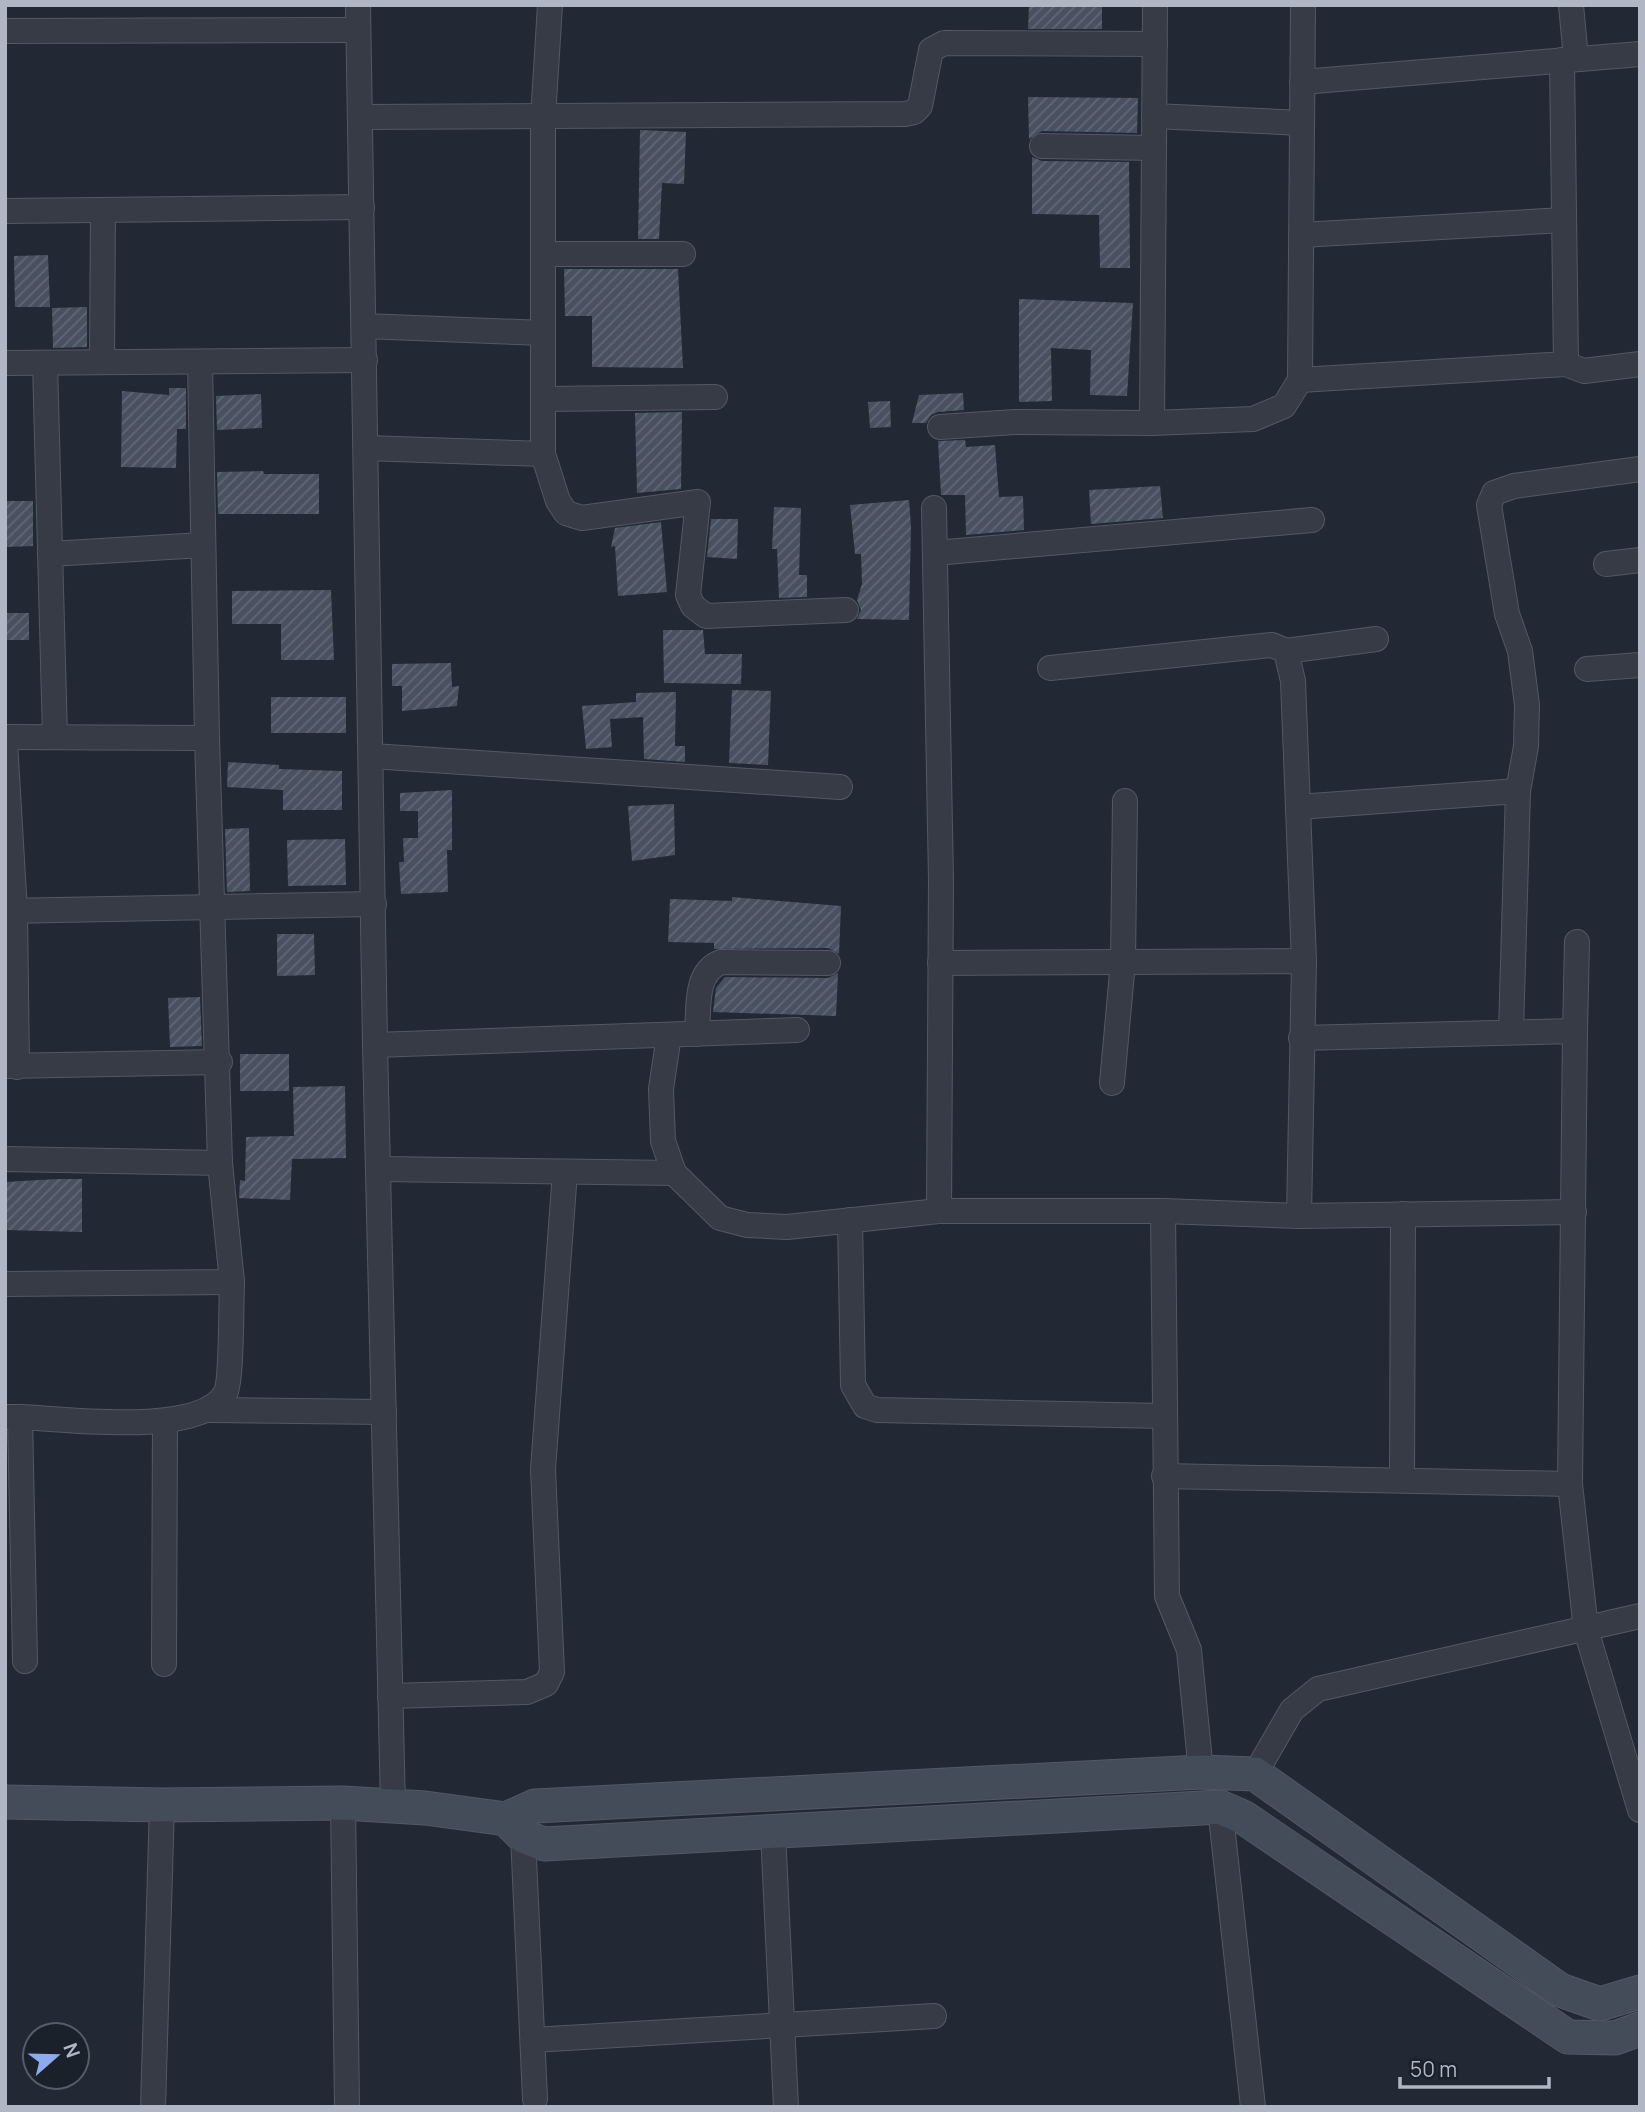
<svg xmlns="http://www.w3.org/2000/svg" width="1645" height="2112" viewBox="0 0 1645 2112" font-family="Manrope,sans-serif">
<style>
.building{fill:url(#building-hatch)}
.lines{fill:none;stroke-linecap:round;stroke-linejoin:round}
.street-casing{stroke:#535964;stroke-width:26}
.secondary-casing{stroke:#535964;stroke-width:35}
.street{stroke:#363b46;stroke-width:24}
.secondary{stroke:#444b59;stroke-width:33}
</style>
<defs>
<pattern id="building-hatch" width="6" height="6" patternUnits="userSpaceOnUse" patternTransform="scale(1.75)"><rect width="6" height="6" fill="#49505f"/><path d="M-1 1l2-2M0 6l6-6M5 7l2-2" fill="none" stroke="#616774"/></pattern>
</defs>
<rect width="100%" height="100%" fill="#222935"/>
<g class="building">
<path d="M1029,5H1102V29H1028Z"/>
<path d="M1028,97L1138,98L1137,133L1042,131L1029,139Z"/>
<path d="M640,130L686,132L684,184L662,183L659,239H638Z"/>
<path d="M1032,157L1042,161L1129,162L1130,268H1100L1099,215L1032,214Z"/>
<path d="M48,255L50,307H15L14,256Z"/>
<path d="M564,269H678L683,368L592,367V316H565Z"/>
<path d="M1019,299L1133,303L1127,396L1090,395L1091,350L1051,348L1052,401L1019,402Z"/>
<path d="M87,307V347L53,348L52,308Z"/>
<path d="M169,388H186V429H177L176,468L121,467L122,391L169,395Z"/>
<path d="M963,393L964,410L938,412L931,415L926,423H912L919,395Z"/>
<path d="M261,394L262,428L217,430L216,396Z"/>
<path d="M890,401L891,427L870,428L868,402Z"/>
<path d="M682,412L681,489L637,493L635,413Z"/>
<path d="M965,440L966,447L995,445L999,497L1023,496L1024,530L966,535L965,495H941L938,441Z"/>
<path d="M263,471L264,474H319V514H218L217,472Z"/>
<path d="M1160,486L1163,518L1091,524L1089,490Z"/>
<path d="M909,500L911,526L909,620L857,619L861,610L857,600L862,584L861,554H855L850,505Z"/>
<path d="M5,501H33V546L5,547Z"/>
<path d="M774,507L801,508L799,575H807V597L779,598L777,549H772Z"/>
<path d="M711,519H738L737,559L707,557Z"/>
<path d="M661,522L667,592L618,596L615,546L611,547L615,528Z"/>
<path d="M331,590L334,660H281V624H232V591Z"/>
<rect x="5" y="613" width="24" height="27"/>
<path d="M663,630H703L705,654H742L741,684L664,683Z"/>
<path d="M451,663L452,687L459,686L457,706L402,711V686H392V664Z"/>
<path d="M732,690L771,691L768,765L729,763Z"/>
<path d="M676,692L675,746H685V762L644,759L643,717L610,719L612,747L586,749L582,706L636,702V693Z"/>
<rect x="271" y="697" width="75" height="36"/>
<path d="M228,762L279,765V769L342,771V810H283V790L227,787Z"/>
<path d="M452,790V850H447L448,892L401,894L399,862H404L403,838H418V811H400V793Z"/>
<path d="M674,804L675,855L632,861L628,806Z"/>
<path d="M249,828L250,891L227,892L225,829Z"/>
<path d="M345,839L346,885L288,886L287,840Z"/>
<path d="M732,897L841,906L839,954L828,948L714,949V943L668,942L670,899L732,901Z"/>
<path d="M277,934H314L315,975L277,976Z"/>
<path d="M838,973L836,1016L713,1012L716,988L725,977L828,978Z"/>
<path d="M200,997L202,1046L170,1047L168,998Z"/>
<rect x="240" y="1054" width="49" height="37"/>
<path d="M345,1086L346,1158L292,1159L290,1200L239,1198L240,1180L245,1181L246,1137L294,1136L293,1087Z"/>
<path d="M58,1179H82V1232L5,1230V1182Z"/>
</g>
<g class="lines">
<defs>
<g id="street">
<path d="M358,5L375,1045L393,1806"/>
<path d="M1571,5L1576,59"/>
<path d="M5,31L358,30"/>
<path d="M1302,82L1640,54"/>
<path d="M1154,116L1302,123"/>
<path d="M360,117L905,114L914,112L920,106L931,50L944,43L1155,44"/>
<path d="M1042,146L1154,148"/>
<path d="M5,211L362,207"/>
<path d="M1301,235L1564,220"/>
<path d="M543,254H683"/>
<path d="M364,326L543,333"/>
<path d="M102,362L103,210"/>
<path d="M5,363L365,360"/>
<path d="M45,363L55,737"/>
<path d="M1566,364L1584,371L1640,364"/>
<path d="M1300,380L1566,364L1562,60"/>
<path d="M543,399L715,397"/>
<path d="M1152,423L1155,5"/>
<path d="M940,427L1015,422L1152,423L1253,419L1284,406L1300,380L1303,5"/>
<path d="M366,448L543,454V118L550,5"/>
<path d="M543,454L558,501L566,513L582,518L698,502L688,595L693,606L706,616L846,610"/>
<path d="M935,553L1312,520"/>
<path d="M50,554L203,545"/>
<path d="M1606,564L1640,560"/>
<path d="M1286,651L1376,639"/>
<path d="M1050,668L1272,645L1286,651L1293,681L1304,961"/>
<path d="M1587,669L1640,665"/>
<path d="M5,737L207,738L200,362"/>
<path d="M5,742L15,911L17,1067"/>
<path d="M372,756L840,787"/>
<path d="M1298,807L1518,791"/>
<path d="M5,911L374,904"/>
<path d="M1575,1031L1577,942"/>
<path d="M1511,1032L1518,791L1526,746L1527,705L1520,651L1507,614L1489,505L1494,493L1514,486L1640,469"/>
<path d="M697,1034C699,1009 694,972 721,962L828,963"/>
<path d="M669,1035L661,1089L663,1141L674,1173L720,1218L747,1225L787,1227L939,1211L941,880L934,508"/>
<path d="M1301,1038L1575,1031L1570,1484L1586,1630L1640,1810"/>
<path d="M375,1045L797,1030"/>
<path d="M5,1066L220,1062"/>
<path d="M1112,1083L1123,962L1125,801"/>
<path d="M5,1159L220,1163L207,738"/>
<path d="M379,1169L674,1173"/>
<path d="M939,1211H1163L1299,1216L1304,961L940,963"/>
<path d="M1163,1211L1167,1596L1189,1650L1201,1772"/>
<path d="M1299,1216L1574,1212"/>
<path d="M850,1220L853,1385L865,1406L877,1410L1165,1416"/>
<path d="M5,1284L232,1282L220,1163"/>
<path d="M211,1410L384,1412"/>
<path d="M6,1417H20L25,1661"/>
<path d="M20,1417C66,1419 199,1437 225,1394C232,1383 231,1301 232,1282"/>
<path d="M1164,1476L1570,1484"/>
<path d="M1402,1480L1403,1214"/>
<path d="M164,1664L165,1422"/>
<path d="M390,1696L527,1692L546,1684L552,1672L543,1469L565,1172"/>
<path d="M1255,1774L1292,1710L1318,1689L1640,1616"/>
<path d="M343,1803L347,2107"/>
<path d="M1220,1807L1253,2107"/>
<path d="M773,1832L786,2107"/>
<path d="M523,1836L535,2099"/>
<path d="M533,2040L934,2016"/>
<path d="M153,2107L162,1805"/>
</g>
<g id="secondary">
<path d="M5,1802L162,1805L343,1803L425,1808L506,1819L535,1806L1201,1772L1255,1774L1560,1990L1600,2004L1640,1992"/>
<path d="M506,1819L523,1836L544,1844L1220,1807L1243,1817L1568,2037L1615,2038L1640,2029"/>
</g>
</defs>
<use href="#street" class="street-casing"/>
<use href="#secondary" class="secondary-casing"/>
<use href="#street" class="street"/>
<use href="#secondary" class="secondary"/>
</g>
<rect width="1645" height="2112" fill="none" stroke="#b0b6c3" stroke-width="14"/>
<g transform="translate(56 2056) rotate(70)"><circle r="33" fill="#1b212b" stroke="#575d68" stroke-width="2"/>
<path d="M0-5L12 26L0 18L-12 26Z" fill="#8cabec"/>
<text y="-10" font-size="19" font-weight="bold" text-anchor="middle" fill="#b0b6c3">N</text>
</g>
<path d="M1400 2077v10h149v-10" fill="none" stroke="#b0b6c3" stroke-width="3.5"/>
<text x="1410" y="2077" font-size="21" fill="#b0b6c3" stroke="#1b212b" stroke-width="5" paint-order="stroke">50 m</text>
</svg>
